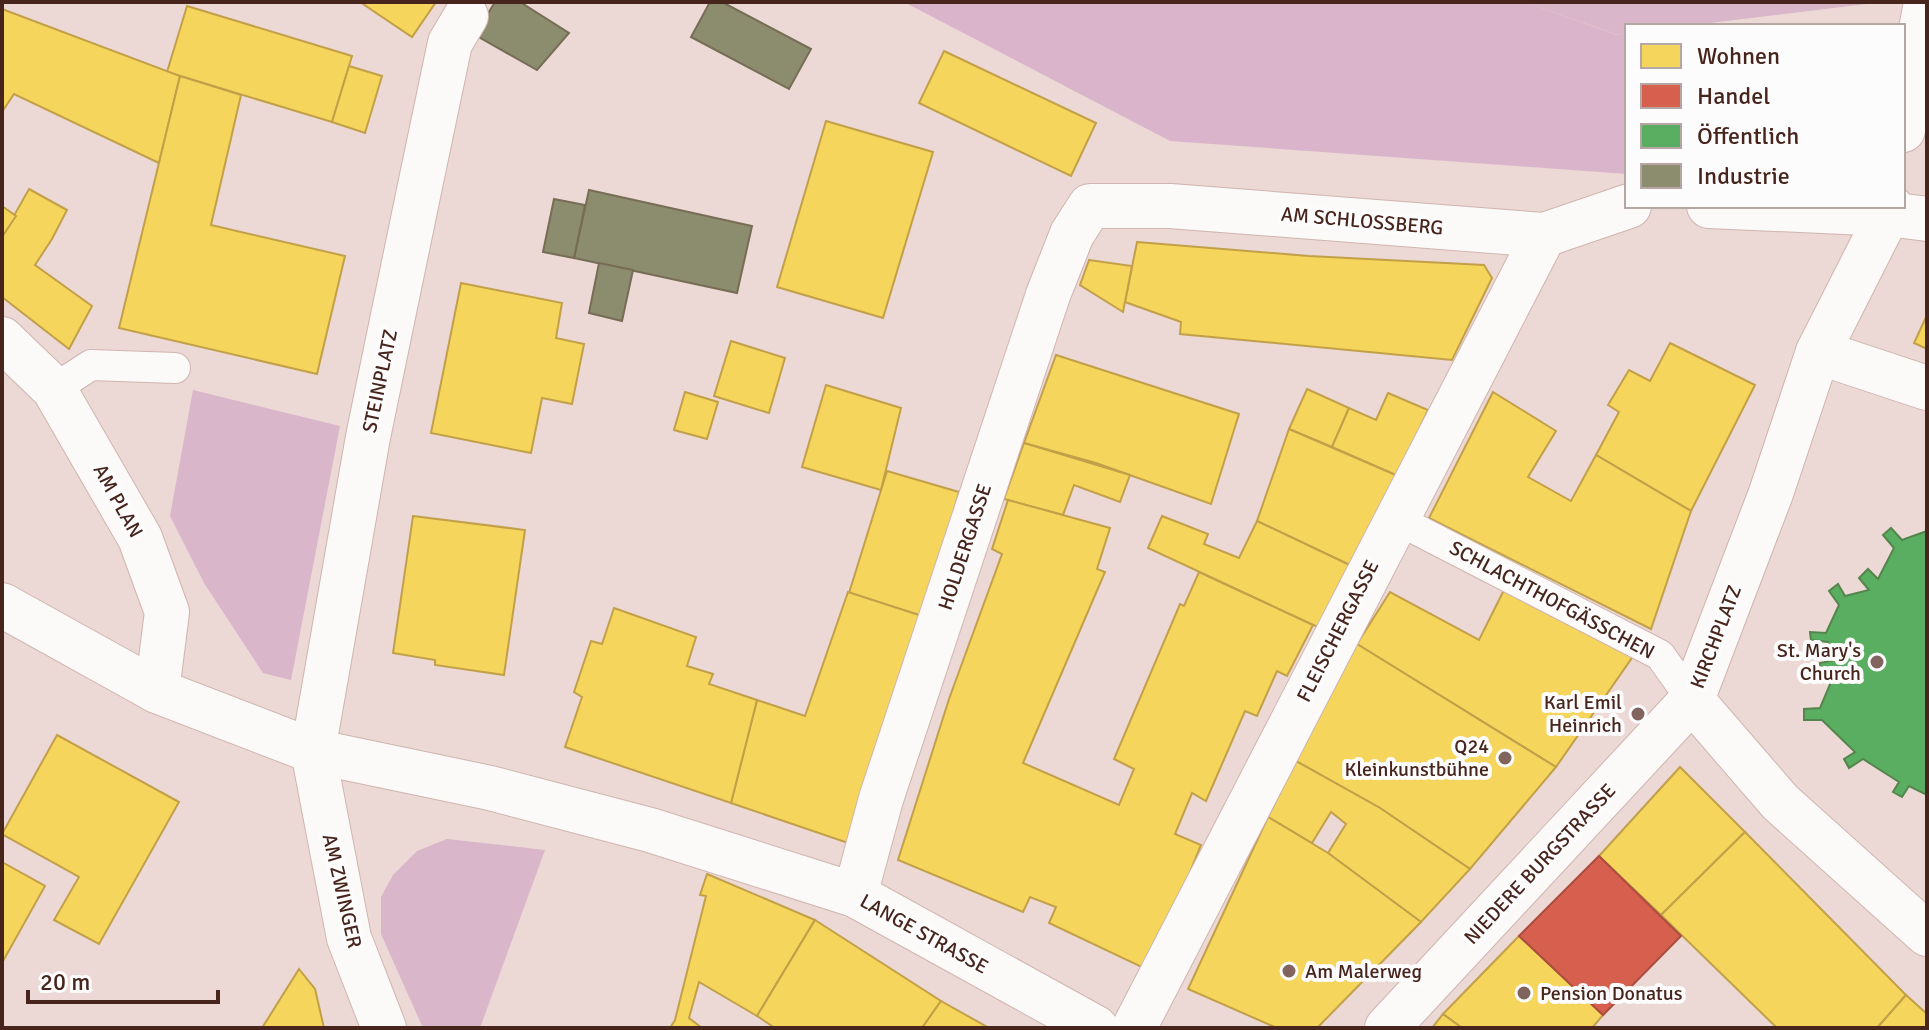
<svg xmlns="http://www.w3.org/2000/svg" width="1929" height="1030" viewBox="0 0 1929 1030" font-family="Signika,sans-serif">
<style>
.green{fill:#d9b6c9}
.forest{fill:#dab4ca}
.homes{fill:#f6d55c;stroke:#c2a049;stroke-width:2}
.shops{fill:#d6604d;stroke:#ab4e3f;stroke-width:2}
.public{fill:#5aae61;stroke:#54854d;stroke-width:2}
.industry{fill:#8c8c6e;stroke:#776d56;stroke-width:2}
.lines{fill:none;stroke-linecap:round;stroke-linejoin:round}
.lane-casing{stroke:#cfb5af;stroke-width:32}
.street-casing{stroke:#cfb5af;stroke-width:46}
.lane{stroke:#fcf9f9;stroke-width:30}
.street{stroke:#fcf9f9;stroke-width:44}
.poi-dot{fill:#81645d;stroke:#fcfcfc;stroke-width:3}
.labels{text-anchor:middle;dominant-baseline:central;stroke-width:8;stroke-linejoin:round;paint-order:stroke}
.street-label{font-size:20px;fill:#47251d;stroke:#fcfcfc}
.poi-label{font-size:20px;fill:#47251d;stroke:#fcfcfc;text-anchor:end}
</style>
<rect width="100%" height="100%" fill="#ecd8d4"/>
<g class="green">
<path d="M1523,2H1883L1685,26H1627V33L1618,35Z"/>
<path d="M193,390L340,426L291,680L263,673L204,583L170,516Z"/>
<path d="M447,839L545,850L480,1028H423L381,934V897L393,875L417,851Z"/>
</g>
<path class="forest" d="M904,2H1523L1617,35L1627,33V174L1170,141Z"/>
<g class="homes">
<path d="M360,2H436L412,37Z"/>
<path d="M187,6L352,56L332,122L167,72Z"/>
<path d="M2,9L180,76L159,163L14,94L2,112Z"/>
<path d="M944,51L1096,123L1071,176L919,103Z"/>
<path d="M349,66L382,76L365,133L332,122Z"/>
<path d="M180,76L241,95L211,225L345,256L317,374L119,328Z"/>
<path d="M826,121L933,152L883,318L777,287Z"/>
<path d="M29,189L67,210L52,239L35,265L92,306L69,349L2,297V237Z"/>
<path d="M2,206L16,216L2,237Z"/>
<path d="M1137,242L1309,256L1484,265L1492,278L1452,360L1180,334L1181,322L1125,302Z"/>
<path d="M1089,260L1132,266L1123,312L1080,285Z"/>
<path d="M461,283L562,303L556,338L584,344L572,404L542,398L531,453L431,433Z"/>
<path d="M1927,315V349L1914,343Z"/>
<path d="M731,341L785,358L769,413L714,396Z"/>
<path d="M1670,343L1755,385L1691,511L1596,455L1619,412L1608,405L1629,370L1650,381Z"/>
<path d="M1056,355L1239,414L1211,504L1096,463L1024,443Z"/>
<path d="M826,385L901,408L881,490L802,467Z"/>
<path d="M1307,389L1349,408L1332,447L1289,429Z"/>
<path d="M685,392L718,402L707,439L674,430Z"/>
<path d="M1493,392L1556,431L1528,477L1571,501L1596,455L1691,511L1651,629L1429,518Z"/>
<path d="M1388,393L1428,410L1398,476L1332,447L1349,408L1376,420Z"/>
<path d="M1289,429L1398,476L1356,568L1257,521Z"/>
<path d="M1024,443L1130,475L1120,502L1074,485L1063,515L1004,499Z"/>
<path d="M887,471L959,492L925,617L849,593Z"/>
<path d="M1008,500L1110,528L1097,569L1105,572L1023,763L1119,805L1134,769L1114,759L1180,604L1184,606L1199,572L1313,625L1287,676L1277,671L1257,716L1245,711L1206,801L1192,793L1175,834L1201,845L1150,971L1049,923L1056,907L1030,897L1023,912L898,860L949,699L1002,554L992,549Z"/>
<path d="M413,516L525,530L504,675L435,665V660L393,653Z"/>
<path d="M1162,516L1208,534L1204,544L1239,558L1257,521L1356,568L1320,628L1148,548Z"/>
<path d="M1508,582L1636,652L1556,767L1357,644L1390,592L1479,640Z"/>
<path d="M848,592L925,617L851,844L731,803L757,700L805,716Z"/>
<path d="M614,608L696,637L687,666L713,674L709,684L757,700L731,803L565,747L582,697L574,692L591,641L602,644Z"/>
<path d="M1357,644L1556,767L1470,869L1380,808L1296,761Z"/>
<path d="M57,735L179,802L99,944L54,920L79,877L2,834Z"/>
<path d="M1296,761L1380,808L1470,869L1421,922L1328,853L1346,824L1331,812L1312,843L1268,817Z"/>
<path d="M1680,767L1745,832L1661,915L1599,856Z"/>
<path d="M1268,817L1328,853L1421,922L1317,1028H1277L1188,989Z"/>
<path d="M1745,832L1906,995L1877,1028H1777L1661,915Z"/>
<path d="M2,862L45,886L2,963Z"/>
<path d="M707,874L815,920L757,1016L699,982L689,1018L702,1028H670L675,1020L706,896L700,895Z"/>
<path d="M815,920L941,1001L922,1028H775L757,1016Z"/>
<path d="M1519,936L1603,1015L1592,1028H1462L1443,1014Z"/>
<path d="M299,969L315,989L324,1028H262Z"/>
<path d="M1906,995L1927,1014V1028H1877Z"/>
<path d="M941,1001L989,1028H922Z"/>
<path d="M1443,1014L1462,1028H1432Z"/>
</g>
<path class="shops" d="M1599,856L1681,936L1603,1015L1519,936Z"/>
<path class="public" d="M1891,528L1902,540L1927,531V795L1909,786L1902,797L1893,792L1899,782L1863,759L1849,768L1844,759L1855,752L1822,720H1804V709L1820,708L1834,675L1820,673V663L1835,660L1828,642L1811,640L1810,632L1826,633L1839,605L1829,591L1838,584L1845,596L1869,590L1859,578L1868,569L1878,579L1894,548L1883,535Z"/>
<g class="industry">
<path d="M495,2H520L569,33L537,70L475,35Z"/>
<path d="M710,2H722L811,49L789,89L691,37Z"/>
<path d="M589,190L752,226L737,293L574,258Z"/>
<path d="M554,199L585,205L574,258L543,252Z"/>
<path d="M599,263L633,270L622,321L589,313Z"/>
</g>
<g class="lines">
<defs>
<g id="lane">
<path d="M54,389L91,365L175,368"/>
<path d="M1396,519L1660,655L1692,700"/>
</g>
<g id="street">
<path d="M1903,130L1926,2"/>
<path d="M1709,206L1888,214L1927,219"/>
<path d="M2,339L54,389L140,538L167,612L157,691"/>
<path d="M1818,352L1927,388"/>
<path d="M2,605L157,691L313,751L490,788L650,830L855,895L1096,1028"/>
<path d="M1692,700L1780,802L1927,934"/>
<path d="M855,895L881,799L1048,295L1072,234L1090,206H1170L1544,235L1629,206"/>
<path d="M384,1028L349,938L313,751L368,437L420,186L450,43L466,16"/>
<path d="M1134,1028L1544,235"/>
<path d="M1387,1028L1692,700L1771,493L1818,352L1888,214L1890,206"/>
</g>
</defs>
<use href="#lane" class="lane-casing"/>
<use href="#street" class="street-casing"/>
<use href="#lane" class="lane"/>
<use href="#street" class="street"/>
</g>
<g class="poi-dot">
<circle cx="1877" cy="662" r="8"/>
<circle cx="1638" cy="714" r="8"/>
<circle cx="1505" cy="758" r="8"/>
<circle cx="1289" cy="971" r="8"/>
<circle cx="1524" cy="993" r="8"/>
</g>
<g class="labels">
<g class="street-label">
<text transform="translate(1362 221) rotate(5)">AM SCHLOSSBERG</text>
<text transform="translate(380 381) rotate(-78)">STEINPLATZ</text>
<text transform="translate(118 501) rotate(61)">AM PLAN</text>
<text transform="translate(965 547) rotate(-72)">HOLDERGASSE</text>
<text transform="translate(1552 600) rotate(28)">SCHLACHTHOFGÄSSCHEN</text>
<text transform="translate(1338 631) rotate(-63)">FLEISCHERGASSE</text>
<text transform="translate(1716 637) rotate(-69)">KIRCHPLATZ</text>
<text transform="translate(1540 864) rotate(-47)">NIEDERE BURGSTRASSE</text>
<text transform="translate(342 891) rotate(77)">AM ZWINGER</text>
<text transform="translate(924 934) rotate(29)">LANGE STRASSE</text>
</g>
<g class="poi-label">
<text x="1861" y="650">St. Mary's<tspan x="1861" dy="23">Church</tspan></text>
<text x="1622" y="702">Karl Emil<tspan x="1622" dy="23">Heinrich</tspan></text>
<text x="1489" y="746">Q24<tspan x="1489" dy="23">Kleinkunstbühne</tspan></text>
<text x="1305" y="971" text-anchor="start">Am Malerweg</text>
<text x="1540" y="993" text-anchor="start">Pension Donatus</text>
</g>
</g>
<rect width="1929" height="1030" fill="none" stroke="#47251d" stroke-width="8"/>
<rect x="1625" y="24" width="280" height="184" fill="#fcfcfc" stroke="#b4a6a3" stroke-width="2"/>
<rect x="1641" y="44" width="40" height="24" fill="#f6d55c" stroke="#b4a6a3" stroke-width="2"/>
<text x="1697" y="64" font-size="24" fill="#47251d">Wohnen</text>
<rect x="1641" y="84" width="40" height="24" fill="#d6604d" stroke="#b4a6a3" stroke-width="2"/>
<text x="1697" y="104" font-size="24" fill="#47251d">Handel</text>
<rect x="1641" y="124" width="40" height="24" fill="#5aae61" stroke="#b4a6a3" stroke-width="2"/>
<text x="1697" y="144" font-size="24" fill="#47251d">Öffentlich</text>
<rect x="1641" y="164" width="40" height="24" fill="#8c8c6e" stroke="#b4a6a3" stroke-width="2"/>
<text x="1697" y="184" font-size="24" fill="#47251d">Industrie</text>
<path d="M28 990v12h190v-12" fill="none" stroke="#47251d" stroke-width="4"/>
<text x="40" y="990" font-size="24" fill="#47251d" stroke="#fcfcfc" stroke-width="6" paint-order="stroke">20 m</text>
</svg>
